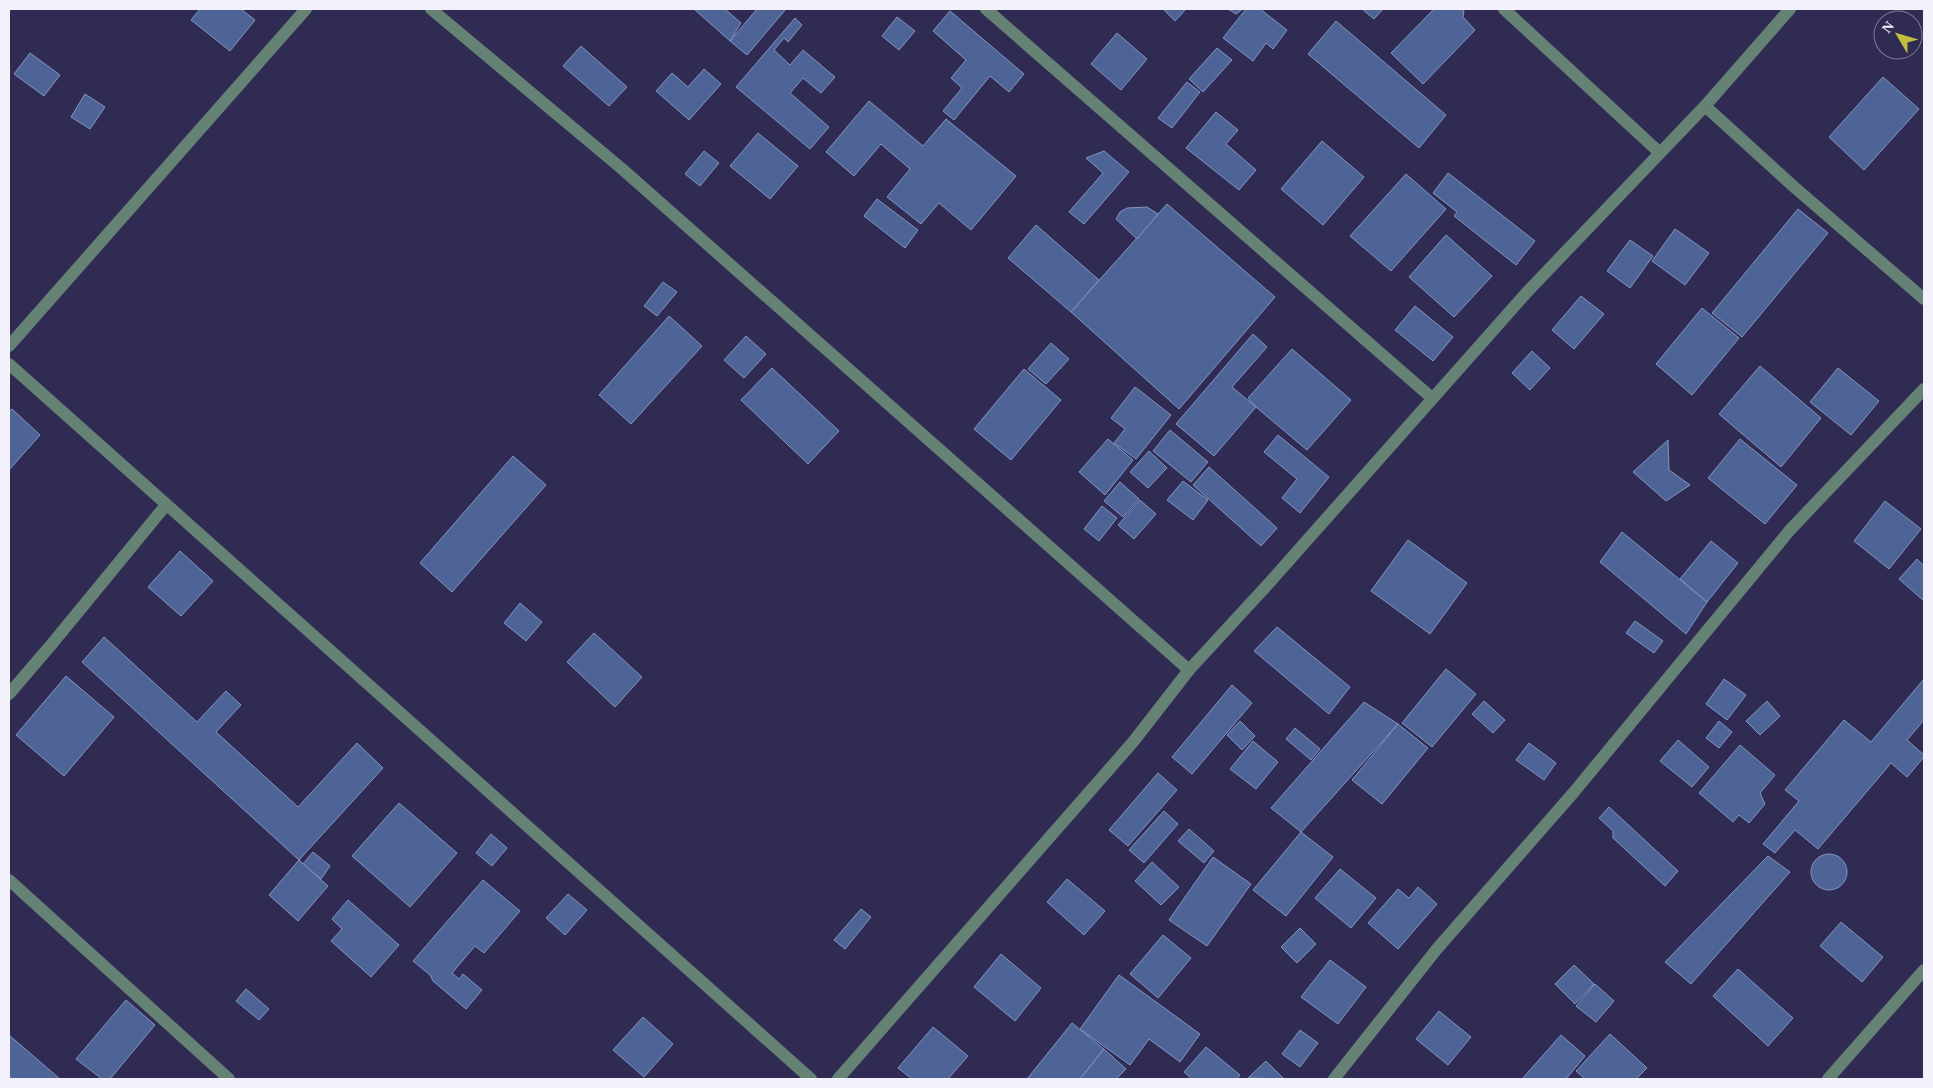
<svg xmlns="http://www.w3.org/2000/svg" width="1933" height="1088" viewBox="0 0 1933 1088" font-family="'Times New Roman',serif">
<style>
.building{fill:#4f6496;stroke:#8295c2}
.lines{fill:none;stroke-linecap:round;stroke-linejoin:round}
.minor{stroke:#658275;stroke-width:12}
</style>
<rect width="100%" height="100%" fill="#2f2b53"/>
<g class="building">
<path d="M200,9H241L255,20L230,51L191,20Z"/>
<path d="M694,9H725L741,23L730,41Z"/>
<path d="M757,9H786L747,55L730,41Z"/>
<path d="M1163,9H1186L1175,21Z"/>
<path d="M1228,9H1243L1236,14Z"/>
<path d="M1246,9H1260L1287,30L1273,49L1266,43L1253,61L1223,38Z"/>
<path d="M1362,9H1383L1374,19Z"/>
<path d="M1434,9H1461L1464,11L1463,17L1475,30L1423,84L1391,53Z"/>
<path d="M950,11L1024,74L1009,92L990,76L954,120L943,111L962,88L951,78L966,60L933,31Z"/>
<path d="M897,17L915,31L899,50L882,36Z"/>
<path d="M795,18L802,25L788,42L784,38L774,50L790,65L803,50L835,77L821,93L803,78L790,93L829,127L810,149L736,87Z"/>
<path d="M1336,21L1446,115L1419,148L1308,54Z"/>
<path d="M1117,33L1147,59L1121,90L1091,64Z"/>
<path d="M581,46L627,87L609,106L563,66Z"/>
<path d="M1217,48L1232,60L1203,92L1189,79Z"/>
<path d="M30,53L60,75L44,96L14,74Z"/>
<path d="M704,69L721,84L689,120L656,91L672,73L688,87Z"/>
<path d="M1883,77L1919,109L1864,170L1829,137Z"/>
<path d="M1187,82L1200,92L1172,128L1158,118Z"/>
<path d="M85,94L105,107L90,129L71,117Z"/>
<path d="M869,101L923,146L946,119L1016,176L971,230L939,203L921,224L887,197L910,169L881,144L854,176L826,152Z"/>
<path d="M1216,112L1238,130L1226,144L1256,170L1239,190L1186,148Z"/>
<path d="M758,133L798,166L770,199L730,166Z"/>
<path d="M1322,141L1364,177L1323,225L1281,189Z"/>
<path d="M704,151L719,163L700,186L685,174Z"/>
<path d="M1104,151L1129,172L1084,224L1069,212L1103,173L1086,158Z"/>
<path d="M1448,173L1535,241L1516,265L1454,216L1457,212L1433,193Z"/>
<path d="M1406,174L1446,209L1391,271L1350,236Z"/>
<path d="M877,199L918,230L905,248L864,216Z"/>
<path d="M1167,204L1275,297L1179,409L1071,312Z"/>
<path d="M1147,207L1158,214L1137,239L1116,219L1120,212L1127,208Z"/>
<path d="M1798,209L1828,233L1742,337L1712,313Z"/>
<path d="M1036,225L1099,280L1071,312L1008,258Z"/>
<path d="M1675,229L1709,253L1685,285L1652,261Z"/>
<path d="M1446,235L1492,276L1454,317L1409,277Z"/>
<path d="M1630,240L1653,256L1630,288L1607,271Z"/>
<path d="M663,282L677,292L657,316L644,306Z"/>
<path d="M1581,296L1604,314L1574,349L1552,330Z"/>
<path d="M1415,306L1453,337L1433,361L1395,330Z"/>
<path d="M1702,308L1739,338L1692,395L1656,364Z"/>
<path d="M669,316L702,346L631,424L599,395Z"/>
<path d="M1253,334L1267,347L1232,387L1256,407L1214,456L1176,424Z"/>
<path d="M746,336L766,354L744,378L724,360Z"/>
<path d="M1051,343L1069,359L1046,384L1028,369Z"/>
<path d="M1292,349L1351,400L1307,450L1256,407L1248,398Z"/>
<path d="M1532,351L1550,368L1530,390L1512,373Z"/>
<path d="M1760,366L1821,418L1781,467L1719,414Z"/>
<path d="M772,368L839,431L808,464L741,400Z"/>
<path d="M1838,368L1879,401L1851,435L1810,402Z"/>
<path d="M1024,369L1061,400L1011,460L974,429Z"/>
<path d="M1135,387L1171,415L1136,459L1114,443L1125,429L1111,418Z"/>
<path d="M12,409L40,435L9,470V412Z"/>
<path d="M1170,430L1208,462L1191,482L1153,451Z"/>
<path d="M1278,435L1329,477L1300,513L1282,498L1297,479L1264,452Z"/>
<path d="M1108,439L1133,460L1105,495L1079,472Z"/>
<path d="M1740,439L1797,485L1765,524L1708,478Z"/>
<path d="M1668,440L1669,470L1690,485L1666,501L1633,472Z"/>
<path d="M1149,451L1167,468L1148,488L1130,472Z"/>
<path d="M513,456L546,485L452,592L420,563Z"/>
<path d="M1209,467L1277,528L1261,546L1193,485Z"/>
<path d="M1183,481L1208,500L1193,520L1167,500Z"/>
<path d="M1120,482L1139,499L1123,517L1104,501Z"/>
<path d="M1140,500L1156,514L1134,539L1118,525Z"/>
<path d="M1885,501L1921,529L1889,569L1854,541Z"/>
<path d="M1102,506L1117,518L1099,541L1084,529Z"/>
<path d="M1622,532L1707,602L1686,634L1600,562Z"/>
<path d="M1408,540L1467,583L1430,634L1371,591Z"/>
<path d="M1711,541L1738,563L1707,602L1680,579Z"/>
<path d="M180,551L213,581L181,616L148,587Z"/>
<path d="M1917,559L1924,566V601L1899,579Z"/>
<path d="M520,603L542,622L526,641L504,623Z"/>
<path d="M1635,621L1663,641L1654,653L1626,633Z"/>
<path d="M1277,627L1350,687L1329,714L1254,651Z"/>
<path d="M594,633L642,677L615,707L567,662Z"/>
<path d="M104,637L197,722L226,691L241,705L216,732L298,807L357,743L383,768L299,860L82,662Z"/>
<path d="M1446,669L1476,694L1432,747L1402,723Z"/>
<path d="M66,676L114,717L64,776L16,735Z"/>
<path d="M1724,679L1746,695L1727,720L1706,704Z"/>
<path d="M1924,679V720L1907,740L1924,755V757L1907,777L1891,763L1818,849L1795,830L1775,853L1763,844L1799,801L1785,790L1844,720L1871,742Z"/>
<path d="M1232,685L1252,703L1192,774L1172,757Z"/>
<path d="M1484,701L1505,720L1493,733L1472,714Z"/>
<path d="M1767,701L1780,716L1760,735L1746,721Z"/>
<path d="M1364,702L1398,724L1301,832L1271,808Z"/>
<path d="M1240,721L1255,736L1242,750L1227,735Z"/>
<path d="M1719,721L1732,732L1719,748L1706,738Z"/>
<path d="M1398,724L1428,748L1382,804L1352,780Z"/>
<path d="M1295,728L1320,749L1311,760L1286,739Z"/>
<path d="M1678,740L1709,767L1692,787L1660,761Z"/>
<path d="M1253,741L1278,762L1256,789L1230,769Z"/>
<path d="M1529,743L1556,763L1544,780L1516,760Z"/>
<path d="M1740,745L1775,775L1760,793L1765,804L1749,823L1739,815L1733,822L1699,793Z"/>
<path d="M1158,773L1177,790L1128,846L1109,830Z"/>
<path d="M399,803L457,853L410,907L352,856Z"/>
<path d="M1609,807L1678,871L1665,886L1613,838V831L1599,818Z"/>
<path d="M1164,811L1178,824L1144,863L1129,850Z"/>
<path d="M1189,829L1214,851L1204,863L1178,841Z"/>
<path d="M1301,832L1333,857L1286,916L1253,890Z"/>
<path d="M491,834L507,848L492,866L476,853Z"/>
<path d="M313,852L330,866L321,879L303,864Z"/>
<circle cx="1829" cy="872" r="18"/>
<path d="M1768,856L1790,872L1691,984L1665,962Z"/>
<path d="M1213,857L1251,884L1207,946L1169,920Z"/>
<path d="M299,860L328,886L298,921L269,895Z"/>
<path d="M1152,862L1179,887L1161,905L1135,881Z"/>
<path d="M1340,869L1376,898L1351,928L1315,898Z"/>
<path d="M1067,879L1105,911L1084,935L1047,902Z"/>
<path d="M483,880L520,911L484,953L475,946L452,973L459,979L463,974L482,990L466,1009L433,981L430,975L413,961Z"/>
<path d="M1418,887L1437,904L1398,949L1368,923L1398,889L1409,898Z"/>
<path d="M568,894L587,910L565,935L546,918Z"/>
<path d="M348,900L399,945L371,977L331,941L342,929L332,919Z"/>
<path d="M861,909L871,917L845,949L834,940Z"/>
<path d="M1841,922L1883,957L1862,982L1820,946Z"/>
<path d="M1300,928L1316,944L1297,963L1281,947Z"/>
<path d="M1163,935L1191,958L1158,998L1130,974Z"/>
<path d="M1001,954L1041,988L1015,1021L974,987Z"/>
<path d="M1330,960L1366,987L1338,1024L1301,997Z"/>
<path d="M1574,965L1594,984L1575,1004L1555,984Z"/>
<path d="M1738,969L1793,1018L1768,1046L1713,996Z"/>
<path d="M1119,975L1200,1034L1180,1062L1149,1039L1130,1065L1080,1029Z"/>
<path d="M1595,984L1614,1001L1596,1022L1576,1006Z"/>
<path d="M246,989L269,1009L259,1020L236,1001Z"/>
<path d="M126,1000L155,1025L110,1079H102L76,1059Z"/>
<path d="M1439,1011L1471,1037L1448,1065L1416,1039Z"/>
<path d="M643,1017L673,1044L644,1077L613,1050Z"/>
<path d="M1072,1023L1104,1049L1080,1079H1027Z"/>
<path d="M933,1027L968,1056L948,1079H912L898,1068Z"/>
<path d="M1300,1030L1318,1043L1300,1067L1282,1054Z"/>
<path d="M1610,1034L1647,1068L1636,1079H1585L1576,1071Z"/>
<path d="M9,1035L60,1079H9Z"/>
<path d="M1561,1035L1585,1056L1566,1079H1522Z"/>
<path d="M1206,1047L1240,1075L1237,1079H1192L1184,1072Z"/>
<path d="M1104,1049L1126,1069L1116,1079H1080Z"/>
<path d="M1266,1061L1284,1079L1248,1078Z"/>
</g>
<g class="lines">
<g class="minor">
<path d="M431,9L621,168L1189,670"/>
<path d="M986,9L1432,398"/>
<path d="M1504,9L1660,153"/>
<path d="M1705,106L1793,186L1924,299"/>
<path d="M9,346L306,9"/>
<path d="M9,364L811,1079"/>
<path d="M9,694L51,645L166,505"/>
<path d="M9,880L229,1079"/>
<path d="M838,1079L1133,742L1189,670L1270,582L1528,291L1705,106L1790,9"/>
<path d="M1334,1079L1436,950L1574,792L1790,530L1924,389"/>
<path d="M1828,1079L1924,970"/>
</g>
</g>
<rect width="1933" height="1088" fill="none" stroke="#f2f1fc" stroke-width="20"/>
<g transform="translate(1898 35) rotate(308)"><circle r="24" fill="#2f2b53" stroke="#7d7a97"/>
<path d="M0-4L9 19L0 12L-9 19Z" fill="#c3bd3e"/>
<text y="-8" font-size="14" font-weight="bold" text-anchor="middle" fill="#f2f1fc">N</text>
</g>
</svg>
